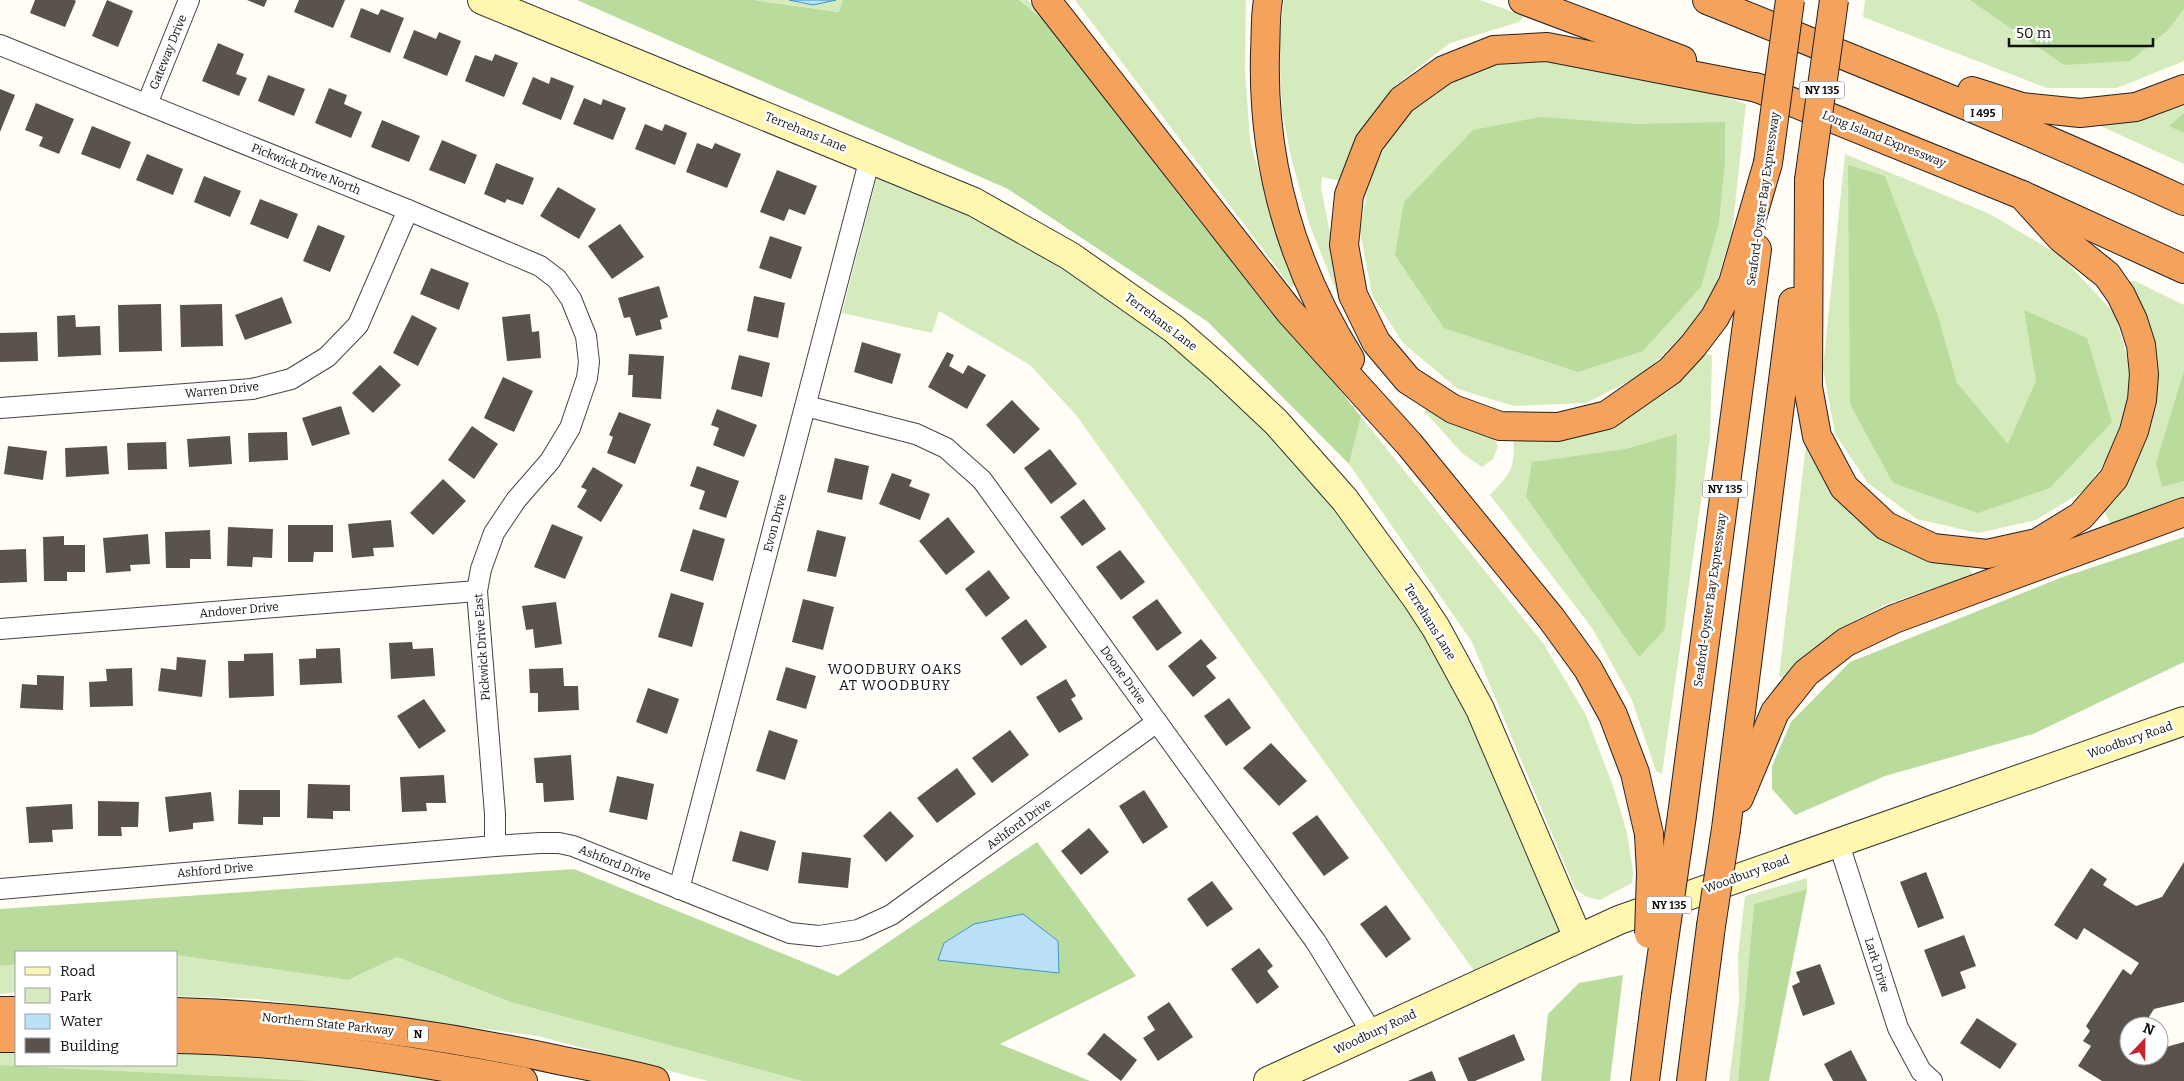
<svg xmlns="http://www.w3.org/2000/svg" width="2184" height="1081" viewBox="0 0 2184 1081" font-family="Bitter,serif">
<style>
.green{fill:#d5ebbd}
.forest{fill:#b9dc9c}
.water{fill:#b9e0f7;stroke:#3f96cf}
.building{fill:#5a524d}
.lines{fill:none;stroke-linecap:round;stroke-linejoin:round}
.street-casing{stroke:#444;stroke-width:22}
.secondary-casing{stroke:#333;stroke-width:30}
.highway-casing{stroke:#222;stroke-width:30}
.street{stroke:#fff;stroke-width:20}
.secondary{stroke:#fff6b0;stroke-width:28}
.highway{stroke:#f5a25d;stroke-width:28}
.highway-bridge-casing{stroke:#222;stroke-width:30;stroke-linecap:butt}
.highway-bridge{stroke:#f5a25d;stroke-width:28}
.labels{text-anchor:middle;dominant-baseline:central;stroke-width:5;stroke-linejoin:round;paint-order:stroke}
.shield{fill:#fff;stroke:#585858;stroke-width:1}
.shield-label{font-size:11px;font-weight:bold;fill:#111}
.street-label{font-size:12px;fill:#111;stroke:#fff}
.neighbourhood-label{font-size:14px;letter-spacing:1px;fill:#111;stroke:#fff}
</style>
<rect width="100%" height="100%" fill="#fffdf5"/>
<g class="green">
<path d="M754,0H843L840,12Z"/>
<path d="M1019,0H1028L1051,26Z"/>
<path d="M1075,0H1246L1245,71L1250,141L1272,217L1295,284L1292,288Z"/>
<path d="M1284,0H1480L1524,16L1519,22L1450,43L1397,84L1360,136L1344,177L1339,181L1322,177L1321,188L1339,279L1361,328L1339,298L1310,226L1291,157L1282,111L1279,43Z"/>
<path d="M1865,0H2184V61L2117,88H2047L1863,17Z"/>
<path d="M1551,53L1676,80L1746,104L1732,232L1714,291L1696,321L1645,373L1586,403L1514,406L1458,389L1403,343L1372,295L1360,231L1370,174L1402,115L1442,82L1493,59Z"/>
<path d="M2184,97V164L2094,123Z"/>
<path d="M1845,154L1990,214L2061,256L2115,314L2132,375L2120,441L2085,490L2036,520L1978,533L1917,519L1868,483L1835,434L1823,368Z"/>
<path d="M878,172L969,208L1165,333L1278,433L1417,616L1532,833L1578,938L1482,982L1076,415L1030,365L939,311L932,333L842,313Z"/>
<path d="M2129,281H2135L2184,305V501L2112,527L2102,507L2134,466L2155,409V348Z"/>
<path d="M1704,354L1712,355L1710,438L1662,774L1656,771L1632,700L1592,628L1490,495C1514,470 1515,467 1513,432L1554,436Z"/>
<path d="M1436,403L1491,432L1498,446L1493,459L1482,467L1463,454L1424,411Z"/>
<path d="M1361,417L1543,643L1586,715L1613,786L1627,833L1633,871L1632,883L1600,900L1587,897L1575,889L1472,642L1349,464Z"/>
<path d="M1808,427L1841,493L1963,558L1973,575L1887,604L1837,630L1786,679L1779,676Z"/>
<path d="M1807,878V889L1754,904L1738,1081H1729L1739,1002L1738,956L1745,896Z"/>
<path d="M176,955L348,980L397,957L510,1002L802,1081H708L538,1036L258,999L176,996Z"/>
<path d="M16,965V992L0,994V966Z"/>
<path d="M0,1051H16V1065H176V1051L375,1069L444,1081H321L0,1065Z"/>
</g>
<g class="forest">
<path d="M577,0H754L839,12L843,0H1019L1051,26L1204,227L1256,282L1361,417L1349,464L1208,322L1008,189Z"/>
<path d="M1970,0H2184V9L2167,31L2130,61L2064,65Z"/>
<path d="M2184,113V133L2169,126Z"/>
<path d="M1540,117L1636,124L1725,122V160L1719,223L1701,287L1643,351L1578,372L1444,328L1395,255L1404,202L1473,130Z"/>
<path d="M1848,165L1885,176L1938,316L1957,383L2008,444L2036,381L2024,310L2087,338L2112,422L2050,488L1978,513L1893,483L1850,404Z"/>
<path d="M2184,371V481L2162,487L2156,463Z"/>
<path d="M1677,434L1676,476L1665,629L1639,657L1526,497L1532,462L1626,449Z"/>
<path d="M2184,537V662L2033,734L1885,776L1795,815L1772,789V766L1791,722L1850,662L2060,578Z"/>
<path d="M1037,842L1136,976L1000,1044L1090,1081H802L510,1002L397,957L348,980L176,955V952H16V965L0,966V909L574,869L838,976Z"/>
<path d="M1807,889L1769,1081H1738L1754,904Z"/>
<path d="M1623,975L1610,1081H1541L1548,1014L1579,983Z"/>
<path d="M0,1065L321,1081H0Z"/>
</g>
<g class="water">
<path d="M789,0H836L813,5Z"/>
<path d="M1023,914L1058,941L1059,973L938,960L944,943L974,924Z"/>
</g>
<g class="building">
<path d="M35,0H74L76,1L65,27L30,13Z"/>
<path d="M107,0L133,11L118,47L92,36Z"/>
<path d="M247,0H267L264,7Z"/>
<path d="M299,0H345L333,28L294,12Z"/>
<path d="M361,8L378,15L381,9L404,18L390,53L350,37Z"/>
<path d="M414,30L436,39L439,32L461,41L447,76L403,58Z"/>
<path d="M218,43L244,54L236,74L247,78L239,96L202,81Z"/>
<path d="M495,54L518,63L504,97L465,81L475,55L492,61Z"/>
<path d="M268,75L305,89L294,116L258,101Z"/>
<path d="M533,77L549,84L551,77L574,86L561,120L522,104Z"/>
<path d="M329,88L347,95L344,104L362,112L351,138L315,123Z"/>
<path d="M0,89L15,95L0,132Z"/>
<path d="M584,98L601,105L603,99L626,108L613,140L573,124Z"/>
<path d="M36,103L74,119L59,154L39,146L43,137L25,130Z"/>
<path d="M382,120L420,136L409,162L371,147Z"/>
<path d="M645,124L662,131L665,124L687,133L675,165L635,149Z"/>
<path d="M92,126L131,142L120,169L81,154Z"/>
<path d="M442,140L477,155L465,184L429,170Z"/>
<path d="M697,143L712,149L715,143L741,154L727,188L686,172Z"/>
<path d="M147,154L183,169L173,195L136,180Z"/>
<path d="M496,163L534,178L523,205L507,199L505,203L484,194Z"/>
<path d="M777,170L817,186L805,215L789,209L784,221L760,212Z"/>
<path d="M204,176L241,191L230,217L194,202Z"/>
<path d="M558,187L596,209L579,239L540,216Z"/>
<path d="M260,199L298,214L288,239L250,224Z"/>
<path d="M620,224L644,257L612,279L588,246Z"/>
<path d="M318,225L345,236L330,272L303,261Z"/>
<path d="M770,236L802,247L791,279L759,268Z"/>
<path d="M431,268L469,283L459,310L420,294Z"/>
<path d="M659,286L668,317L660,320L662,329L636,336L630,317L624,318L618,298Z"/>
<path d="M754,296L785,303L778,338L747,331Z"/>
<path d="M282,297L292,323L245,340L235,315Z"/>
<path d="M161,304L162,351L119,352L118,305Z"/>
<path d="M222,304L223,346L181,347L180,305Z"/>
<path d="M530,314L532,332L539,331L541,358L507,361L502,317Z"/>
<path d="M75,315L76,327L100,326L101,355L58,357L57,316Z"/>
<path d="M412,315L437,328L418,366L393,353Z"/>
<path d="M37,332L38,361L0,362V333Z"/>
<path d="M862,342L901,354L892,384L854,372Z"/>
<path d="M947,352L954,355L949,366L963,374L968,365L986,375L967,409L928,387Z"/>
<path d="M629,354L664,356L661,399L632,397L633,375H628Z"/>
<path d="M739,355L770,363L762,397L731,389Z"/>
<path d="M380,365L401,385L373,413L352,393Z"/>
<path d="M503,377L533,391L514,432L484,418Z"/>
<path d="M1012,400L1040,429L1014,454L986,425Z"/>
<path d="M341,406L350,434L312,446L302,418Z"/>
<path d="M717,409L757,425L744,457L713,445L719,428L711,425Z"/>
<path d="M619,412L651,424L635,464L607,453L613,437L609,435Z"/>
<path d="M472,426L498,444L474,479L448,460Z"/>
<path d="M287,432L288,460L249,462L248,433Z"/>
<path d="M230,436L232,464L189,467L187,439Z"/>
<path d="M166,442L167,469L128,470L127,443Z"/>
<path d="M8,446L47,451L43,480L4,474Z"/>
<path d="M107,446L109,474L66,477L65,448Z"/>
<path d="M1050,449L1077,484L1051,504L1024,468Z"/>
<path d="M835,458L869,466L862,500L827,492Z"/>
<path d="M697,466L739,481L726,518L699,509L705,491L690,486Z"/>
<path d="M593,467L623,485L601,522L577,507L587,490L581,487Z"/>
<path d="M892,473L912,480L909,486L930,494L920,520L879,504Z"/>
<path d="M443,479L466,501L433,535L410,513Z"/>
<path d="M1084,499L1106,529L1082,546L1060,517Z"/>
<path d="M948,517L975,552L946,575L919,541Z"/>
<path d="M391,520L394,547L373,548L374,556L352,558L348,524Z"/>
<path d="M552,524L583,537L565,579L534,567Z"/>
<path d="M288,525H333V552H314L313,562H288Z"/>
<path d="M228,527L273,529L272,558L253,557L252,567L227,566Z"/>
<path d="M693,529L725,539L713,581L680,571Z"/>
<path d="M210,530L211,559H190V568H166L165,532Z"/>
<path d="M817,530L846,537L836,577L807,571Z"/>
<path d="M148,534L150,564L130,565L131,571L106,573L103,538Z"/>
<path d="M64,536V545H85V572H67V581H44L43,537Z"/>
<path d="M26,549L27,582L0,583V550Z"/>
<path d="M1120,550L1145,582L1121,600L1096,567Z"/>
<path d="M989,570L1010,598L986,617L965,589Z"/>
<path d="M671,593L704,603L692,647L658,637Z"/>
<path d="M803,599L834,607L823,650L792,642Z"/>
<path d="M1157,599L1182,633L1157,651L1132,617Z"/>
<path d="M556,602L562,644L535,648L533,629L526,630L522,606Z"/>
<path d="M1026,619L1047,647L1021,666L1001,638Z"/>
<path d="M1201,639L1217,658L1206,666L1216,678L1193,697L1168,666Z"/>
<path d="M412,642L413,649L433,648L435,676L391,679L389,643Z"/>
<path d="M340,648L342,683L300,685L299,659L316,658V649Z"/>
<path d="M273,653L274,696L229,698L228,661H244V654Z"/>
<path d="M177,657L206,660L202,697L158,691L161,668L176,670Z"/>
<path d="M786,667L816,676L806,709L776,700Z"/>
<path d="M132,668L133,706L90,707L89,682L107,681L106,669Z"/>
<path d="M563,668L564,686H578L579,710L538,712V693H530L529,669Z"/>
<path d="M37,675L64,676L63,710L20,708L22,684L37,685Z"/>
<path d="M1066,679L1076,696L1071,699L1083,719L1059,733L1036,697Z"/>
<path d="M648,688L679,699L667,734L636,722Z"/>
<path d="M1229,698L1251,728L1226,746L1204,716Z"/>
<path d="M424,699L446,731L419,749L397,716Z"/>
<path d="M769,730L798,740L785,780L756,771Z"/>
<path d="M1010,730L1029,755L992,783L972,758Z"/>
<path d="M1271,743L1307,781L1279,806L1243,768Z"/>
<path d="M571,755L574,800L544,802L543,783H536L534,758Z"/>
<path d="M957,768L976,794L937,823L917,798Z"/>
<path d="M444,775L446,803H426L427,811L402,812L400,777Z"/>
<path d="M617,776L654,784L647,820L609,812Z"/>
<path d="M308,784L350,785V811H333V819L307,818Z"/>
<path d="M239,790H280V817H263V825L238,824Z"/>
<path d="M1144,790L1168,827L1143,844L1119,806Z"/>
<path d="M211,792L214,821L193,823V829L169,832L165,797Z"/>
<path d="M98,801L139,802L138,827H121L122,836H98Z"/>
<path d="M72,804L73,829L52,830L53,842L29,843L26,807Z"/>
<path d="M890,811L914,836L886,862L863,836Z"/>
<path d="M1317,815L1349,858L1324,876L1292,833Z"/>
<path d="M1089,828L1109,852L1081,875L1061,851Z"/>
<path d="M740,831L776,841L768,871L732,861Z"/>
<path d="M802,852L851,858L848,888L798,883Z"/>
<path d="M2184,862V1002L2154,1009L2143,1026H2129L2128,1051L2129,1056H2159V1049L2184,1042V1081H2102L2078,1066L2091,1046L2083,1041L2090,1031L2086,1026L2123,969L2131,975L2139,963L2084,928L2077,940L2054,925L2091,868L2107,879L2103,885L2136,906L2162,897Z"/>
<path d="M1926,872L1944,918L1918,928L1900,882Z"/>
<path d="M1212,881L1233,909L1207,927L1187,899Z"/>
<path d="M1386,905L1411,939L1386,958L1360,924Z"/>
<path d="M1964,935L1976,966L1960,972L1966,988L1942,997L1924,950Z"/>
<path d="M1259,948L1273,966L1267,971L1279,987L1257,1004L1231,969Z"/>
<path d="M1820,964L1835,1004L1803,1016L1792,986L1800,982L1796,972Z"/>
<path d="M1169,1002L1193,1037L1158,1061L1143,1038L1155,1030L1147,1017Z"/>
<path d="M1977,1018L2017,1044L2000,1069L1960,1043Z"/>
<path d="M1104,1033L1137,1060L1121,1081L1087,1054Z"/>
<path d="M1514,1034L1525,1060L1475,1081H1468L1458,1058Z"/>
<path d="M1851,1050L1867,1081H1833L1824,1064Z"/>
<path d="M1432,1071L1436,1081H1408Z"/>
</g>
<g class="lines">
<defs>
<g id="street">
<path d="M0,45L408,210L540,266L557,279L571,299L586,336L589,362L587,378L570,428L550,461L516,500L494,533L481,569L477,591L495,814V846"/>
<path d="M147,104L189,0"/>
<path d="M806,406L916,434L946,448L982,480L1316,942L1372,1033"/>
<path d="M0,408L252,389L291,379L327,357L358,325L408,210"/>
<path d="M0,629L477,591"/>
<path d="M1838,841L1898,1028L1921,1071L1932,1081"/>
<path d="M0,889L495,846L540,843H559L573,846L790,933L819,936L858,930L891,915L1157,722"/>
<path d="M679,889L870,158"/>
</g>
<g id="secondary">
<path d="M482,0L974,202L1070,256L1174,329L1222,371L1276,422L1345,500L1417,599L1436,628L1480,709L1578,938"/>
<path d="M1268,1081L1619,920L2184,721"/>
</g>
<g id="highway">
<path d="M1046,0L1289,311L1410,445L1551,618L1588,669L1613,715L1635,773L1649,834"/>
<path d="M1268,0C1265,17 1266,35 1265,53C1262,164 1292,266 1350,359"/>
<path d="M1523,0L1682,60"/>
<path d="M1707,0C1867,65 2027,128 2184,201"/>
<path d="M1755,87L2022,195L2184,269"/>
<path d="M1758,88L1547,47L1494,50L1444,70L1402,100L1369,143L1349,195L1344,245L1353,295L1376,342L1408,380L1453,409L1500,426L1558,427L1607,415L1670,371L1693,346L1715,317L1733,283L1768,163"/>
<path d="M1972,91L2022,107L2080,113L2136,107L2184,89"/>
<path d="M1809,180L1808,387L1817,436L1844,487L1886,526L1933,548L1987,554L2037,543L2081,516L2114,478L2134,431L2142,400L2144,374L2141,345L2133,320L2121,295L2107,275L2061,238L2022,195"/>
<path d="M1739,798L1775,712L1806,673L1846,642L1894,619L2184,512"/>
<path d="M1682,815L1757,249"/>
<path d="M1726,829L1793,302"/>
<path d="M0,1011H16"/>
<path d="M176,1012C306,1016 436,1033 563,1061C594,1067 625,1073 655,1081"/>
<path d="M0,1038H16"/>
<path d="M176,1039C293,1041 409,1060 523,1081"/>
<path d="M1645,1081L1656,996"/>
<path d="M1691,1081L1711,926"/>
</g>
</defs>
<use href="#street" class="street-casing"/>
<use href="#secondary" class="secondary-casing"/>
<use href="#highway" class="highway-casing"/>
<use href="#street" class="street"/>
<use href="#secondary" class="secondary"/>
<use href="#highway" class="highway"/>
<defs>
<g id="highway-bridge">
<path d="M1768,163L1790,0"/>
<path d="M1809,180L1834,0"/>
<path d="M1711,926L1726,829"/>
<path d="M1649,934L1651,873L1649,834"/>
<path d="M1656,996L1682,815"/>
</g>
</defs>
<use href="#highway-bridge" class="highway-bridge-casing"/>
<use href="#highway-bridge" class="highway-bridge"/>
</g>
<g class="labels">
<g class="shield">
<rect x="1799.5" y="81.5" width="45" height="17" rx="4"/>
<rect x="1964" y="104.5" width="38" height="17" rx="4"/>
<rect x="1702.5" y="480.5" width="45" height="17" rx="4"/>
<rect x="1646.5" y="896.5" width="45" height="17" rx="4"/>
<rect x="408" y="1025.5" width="20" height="17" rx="4"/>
</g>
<g class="shield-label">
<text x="1822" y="90">NY 135</text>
<text x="1983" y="113">I 495</text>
<text x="1725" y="489">NY 135</text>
<text x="1669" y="905">NY 135</text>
<text x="418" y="1034">N</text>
</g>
<g class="street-label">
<text transform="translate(168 52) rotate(-68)">Gateway Drive</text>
<text transform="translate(806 132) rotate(22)">Terrehans Lane</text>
<text transform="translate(1884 139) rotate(22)">Long Island Expressway</text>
<text transform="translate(306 169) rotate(22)">Pickwick Drive North</text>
<text transform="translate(1763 199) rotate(-82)">Seaford-Oyster Bay Expressway</text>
<text transform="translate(1161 322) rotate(37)">Terrehans Lane</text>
<text transform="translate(222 390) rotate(-6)">Warren Drive</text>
<text transform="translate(775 523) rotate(-75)">Evon Drive</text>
<text transform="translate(1710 600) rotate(-82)">Seaford-Oyster Bay Expressway</text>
<text transform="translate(239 610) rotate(-5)">Andover Drive</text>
<text transform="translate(1430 622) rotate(58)">Terrehans Lane</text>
<text transform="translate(482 647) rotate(-94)">Pickwick Drive East</text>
<text transform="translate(1123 675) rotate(54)">Doone Drive</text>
<text transform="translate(2130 740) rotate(-19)">Woodbury Road</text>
<text transform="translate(1019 824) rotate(-36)">Ashford Drive</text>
<text transform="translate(615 863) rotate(22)">Ashford Drive</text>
<text transform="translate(215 870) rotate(-5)">Ashford Drive</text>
<text transform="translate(1747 874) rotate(-20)">Woodbury Road</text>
<text transform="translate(1877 965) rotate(72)">Lark Drive</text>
<text transform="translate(328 1024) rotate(6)">Northern State Parkway</text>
<text transform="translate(1375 1032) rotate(-25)">Woodbury Road</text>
</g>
<g class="neighbourhood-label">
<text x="895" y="669">WOODBURY OAKS<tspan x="895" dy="16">AT WOODBURY</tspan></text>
</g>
</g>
<rect x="15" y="951" width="162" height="115" fill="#ffffff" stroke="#a0a0a0"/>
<rect x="25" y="967" width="25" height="8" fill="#fff6b0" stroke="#a0a0a0"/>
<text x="60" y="976" font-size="15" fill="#111111">Road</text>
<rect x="25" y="988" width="25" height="15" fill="#d5ebbd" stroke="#a0a0a0"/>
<text x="60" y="1001" font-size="15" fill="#111111">Park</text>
<rect x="25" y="1014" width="25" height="15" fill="#b9e0f7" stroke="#a0a0a0"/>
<text x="60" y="1026" font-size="15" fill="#111111">Water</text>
<rect x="25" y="1038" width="25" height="15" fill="#5a524d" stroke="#a0a0a0"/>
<text x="60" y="1051" font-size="15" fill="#111111">Building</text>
<g transform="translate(2144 1041) rotate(22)"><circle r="24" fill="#ffffff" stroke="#a0a0a0"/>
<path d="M0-4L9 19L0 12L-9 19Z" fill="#c4262e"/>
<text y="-8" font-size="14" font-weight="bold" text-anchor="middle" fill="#111111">N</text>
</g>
<path d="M2009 38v8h144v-8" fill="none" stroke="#111111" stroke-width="2.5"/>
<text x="2016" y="38" font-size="15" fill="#111111" stroke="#ffffff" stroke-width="4" paint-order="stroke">50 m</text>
</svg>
